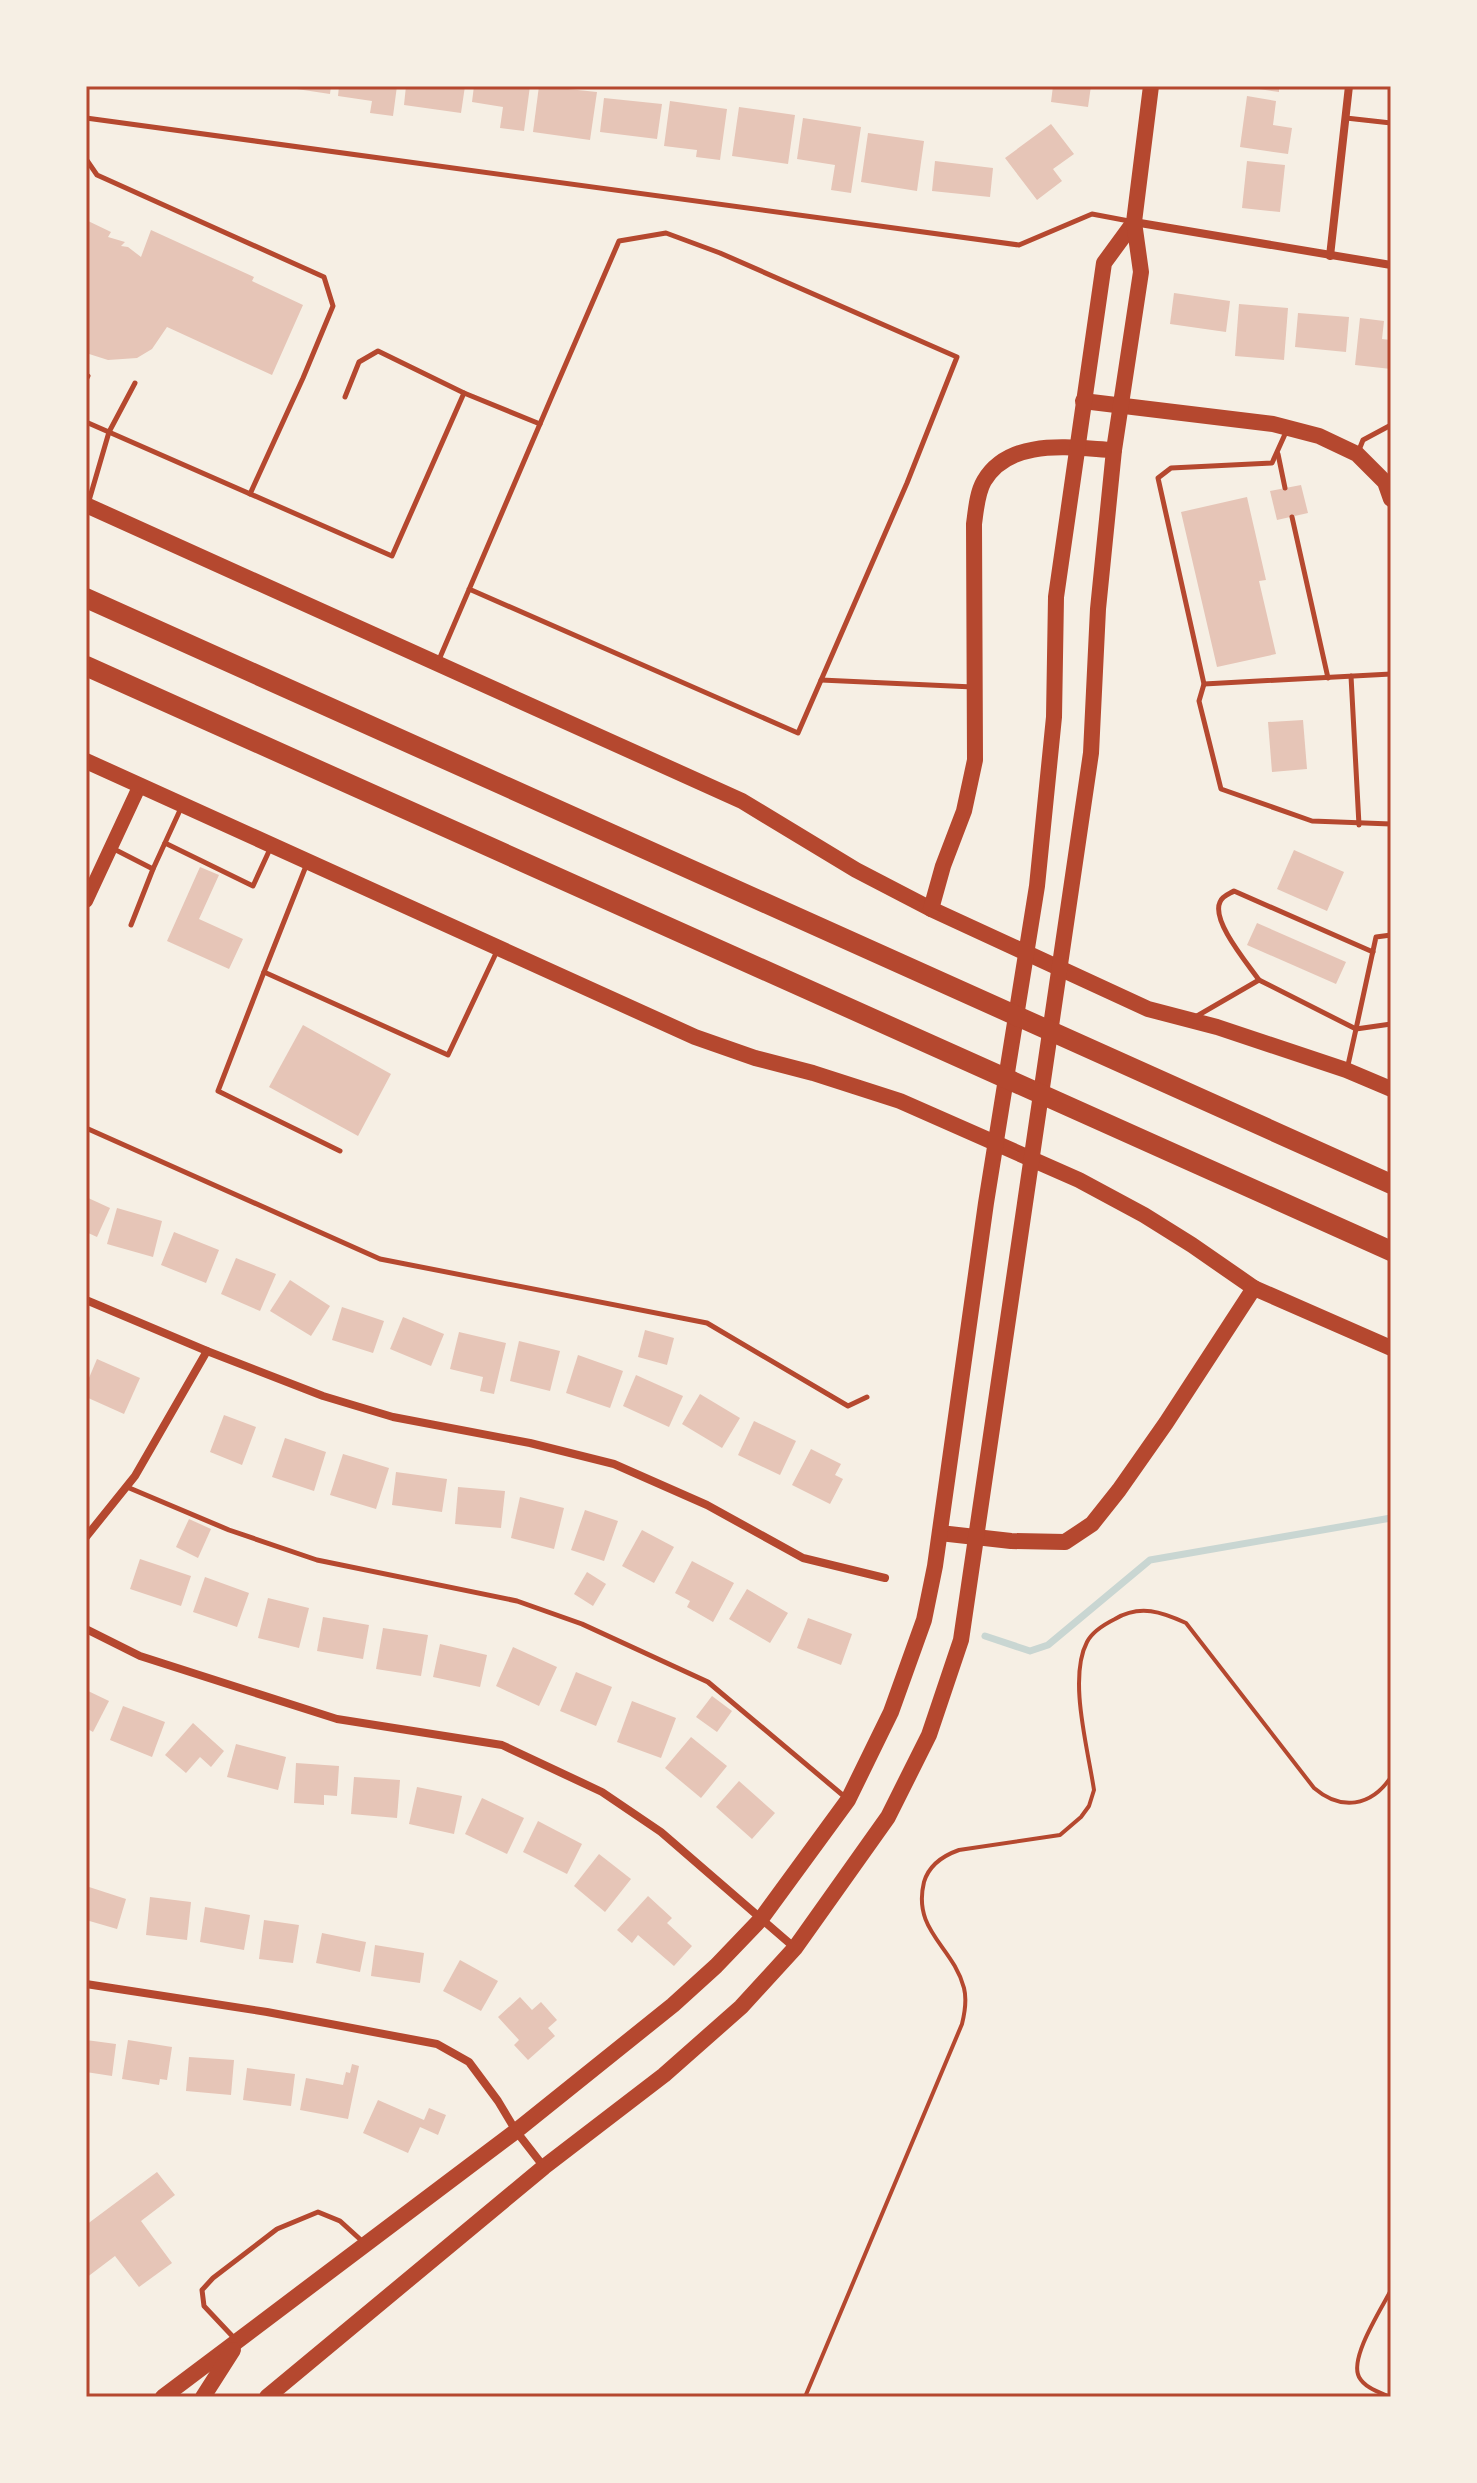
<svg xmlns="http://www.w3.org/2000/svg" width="1477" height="2483" viewBox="0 0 1477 2483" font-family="'Source Sans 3',sans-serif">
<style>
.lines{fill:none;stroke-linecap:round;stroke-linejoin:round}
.stream{stroke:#c9d6d2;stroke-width:7}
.building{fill:#e6c5b7}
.path{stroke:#b5482f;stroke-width:4}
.service{stroke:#b5482f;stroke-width:5}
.minor{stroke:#b5482f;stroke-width:8}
.tertiary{stroke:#b5482f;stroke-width:14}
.secondary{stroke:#b5482f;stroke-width:16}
.motorway{stroke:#b5482f;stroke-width:20}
.neatline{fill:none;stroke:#b5482f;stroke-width:3}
</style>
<rect width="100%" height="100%" fill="#f6efe4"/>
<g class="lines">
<path class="stream" d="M985,1636L1030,1651L1048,1645L1150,1560L1391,1518"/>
</g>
<g class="building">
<path d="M290,86H331L330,94L290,88Z"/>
<path d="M339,86H397L393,116L370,113L372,101L338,96Z"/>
<path d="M406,86H465L461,113L404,105Z"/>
<path d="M474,86H530L524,131L500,128L503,107L472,102Z"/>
<path d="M539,86L597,92L590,140L533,132Z"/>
<path d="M1053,86H1091L1088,107L1051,102Z"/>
<path d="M1252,86H1279V92L1252,88Z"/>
<path d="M1247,96L1276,101L1273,125L1292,128L1288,154L1240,147Z"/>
<path d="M604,98L662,104L657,139L600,132Z"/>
<path d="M670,101L727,109L720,160L696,157L697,150L664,146Z"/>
<path d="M739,107L795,115L788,164L732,156Z"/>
<path d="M803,118L861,127L851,193L831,190L835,165L797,159Z"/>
<path d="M1051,124L1074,154L1053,169L1062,181L1037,200L1005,158Z"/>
<path d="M868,133L924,141L917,191L861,182Z"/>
<path d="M935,161L993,168L990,197L932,191Z"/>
<path d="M1247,161L1285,165L1280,212L1242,208Z"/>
<path d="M86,220L111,232L108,237L125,242L121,246L128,247L141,257L151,230L254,277L252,281L303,305L272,375L167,327L152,349L137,358L108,360L86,353Z"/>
<path d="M1174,293L1230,301L1226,332L1170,324Z"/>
<path d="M1239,304L1288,308L1284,360L1235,356Z"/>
<path d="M1298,313L1349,317L1346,352L1295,347Z"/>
<path d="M1360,318L1384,321L1382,339L1391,340V369L1355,365Z"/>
<path d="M1301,485L1308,513L1277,520L1270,491Z"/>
<path d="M1247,497L1266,580L1259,581L1276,654L1217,667L1181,512Z"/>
<path d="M1303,720L1307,769L1272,772L1268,722Z"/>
<path d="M1294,850L1344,872L1327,911L1277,889Z"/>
<path d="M200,867L219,875L199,919L243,939L229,969L167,941Z"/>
<path d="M1257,923L1346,962L1336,984L1247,945Z"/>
<path d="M303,1025L391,1074L358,1136L269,1087Z"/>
<path d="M86,1197L110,1208L97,1237L86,1232Z"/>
<path d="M117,1208L162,1221L153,1257L107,1244Z"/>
<path d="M174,1232L219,1250L206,1283L161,1265Z"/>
<path d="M236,1258L276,1274L260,1311L221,1294Z"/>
<path d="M290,1280L330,1306L311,1336L270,1311Z"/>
<path d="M342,1307L384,1321L373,1353L332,1340Z"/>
<path d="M403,1317L444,1334L431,1366L390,1349Z"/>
<path d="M645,1330L674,1338L667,1365L638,1357Z"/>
<path d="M459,1332L506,1343L494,1394L480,1391L483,1377L450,1369Z"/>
<path d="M519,1341L560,1351L550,1391L510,1381Z"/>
<path d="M578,1355L623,1371L610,1408L566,1393Z"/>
<path d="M97,1359L140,1378L124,1414L86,1397V1385Z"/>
<path d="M636,1375L683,1396L669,1427L623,1406Z"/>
<path d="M700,1394L740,1418L722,1448L682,1424Z"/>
<path d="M224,1415L256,1427L242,1465L210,1452Z"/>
<path d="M754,1421L796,1441L780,1475L738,1455Z"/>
<path d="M285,1438L326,1452L314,1491L272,1477Z"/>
<path d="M811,1449L841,1464L835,1475L843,1479L830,1504L792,1485Z"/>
<path d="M343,1454L389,1468L376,1509L330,1495Z"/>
<path d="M396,1472L447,1479L442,1512L392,1505Z"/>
<path d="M458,1487L505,1491L501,1528L455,1524Z"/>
<path d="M520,1497L564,1508L554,1549L511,1538Z"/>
<path d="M585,1510L618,1521L604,1561L571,1550Z"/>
<path d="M189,1519L211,1529L198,1558L176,1547Z"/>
<path d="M642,1530L674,1547L654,1583L622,1566Z"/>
<path d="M140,1559L191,1576L181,1606L130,1589Z"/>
<path d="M692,1561L734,1583L713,1622L687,1607L690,1601L675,1593Z"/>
<path d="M587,1572L606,1584L593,1606L574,1594Z"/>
<path d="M205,1577L249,1593L237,1627L193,1612Z"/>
<path d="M747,1589L788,1613L770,1643L729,1619Z"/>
<path d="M268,1598L309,1608L299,1648L258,1638Z"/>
<path d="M323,1617L369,1625L363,1659L317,1651Z"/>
<path d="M808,1618L852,1634L841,1665L797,1648Z"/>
<path d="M383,1628L428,1635L421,1676L376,1669Z"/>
<path d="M440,1644L487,1655L480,1687L433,1677Z"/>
<path d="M513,1647L557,1667L539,1706L496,1686Z"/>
<path d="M576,1672L612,1687L596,1726L560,1711Z"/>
<path d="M86,1690L109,1701L93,1732L86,1728Z"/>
<path d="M712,1696L732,1711L717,1732L696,1717Z"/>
<path d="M632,1701L676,1718L661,1758L617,1742Z"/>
<path d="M123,1706L165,1722L152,1757L110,1740Z"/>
<path d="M193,1723L224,1751L211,1767L200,1757L186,1773L165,1755Z"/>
<path d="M691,1737L727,1766L701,1798L665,1768Z"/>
<path d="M236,1744L286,1757L278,1790L227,1777Z"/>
<path d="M296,1763L339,1766L337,1796L324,1795V1805L294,1803Z"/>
<path d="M354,1777L400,1780L397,1818L351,1814Z"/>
<path d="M739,1781L775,1813L752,1839L716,1807Z"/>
<path d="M417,1787L462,1796L454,1834L409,1824Z"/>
<path d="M482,1798L524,1818L507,1854L465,1834Z"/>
<path d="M538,1821L582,1844L567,1874L523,1852Z"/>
<path d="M599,1854L631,1879L605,1912L574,1886Z"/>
<path d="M86,1886L126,1899L117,1929L86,1920Z"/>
<path d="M648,1896L672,1918L667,1923L692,1946L674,1966L638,1935L632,1943L617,1930Z"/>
<path d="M150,1897L191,1902L187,1940L146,1935Z"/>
<path d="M205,1907L250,1915L244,1950L200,1942Z"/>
<path d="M264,1920L299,1925L293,1963L259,1959Z"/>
<path d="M322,1933L366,1942L360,1972L316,1963Z"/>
<path d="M375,1945L424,1953L420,1983L371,1976Z"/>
<path d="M460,1960L498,1981L481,2011L443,1991Z"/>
<path d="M520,1997L532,2010L541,2002L557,2020L548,2028L555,2036L528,2060L514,2045L519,2040L498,2017Z"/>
<path d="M86,2040L116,2044L112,2076L86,2072Z"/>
<path d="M128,2040L172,2047L167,2080L160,2079L159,2085L122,2079Z"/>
<path d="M189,2057L234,2060L231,2095L186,2091Z"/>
<path d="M352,2064L359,2066L348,2119L300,2110L306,2078L343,2085L346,2072L350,2073Z"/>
<path d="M247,2068L295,2074L291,2106L243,2100Z"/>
<path d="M378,2100L424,2120L429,2108L446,2115L438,2135L420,2127L408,2153L363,2133Z"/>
<path d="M157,2172L175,2195L141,2221L172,2263L139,2287L115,2256L86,2278V2225Z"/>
</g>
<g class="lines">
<g class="path">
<path d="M805,2397L962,2024C965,2012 967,2000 964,1988C953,1946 912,1931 924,1882C929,1865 945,1855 959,1850L1060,1835L1081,1817L1089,1806L1094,1790C1088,1749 1068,1678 1087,1642C1092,1632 1105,1624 1115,1619C1140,1604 1162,1612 1186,1623L1314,1788C1341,1811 1371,1807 1391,1777"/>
<path d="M1390,2397C1379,2392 1365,2388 1359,2377C1349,2358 1382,2308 1391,2290"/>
</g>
<g class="service">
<path d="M86,118L1019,245L1092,214L1129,221"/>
<path d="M1346,118L1391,123"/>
<path d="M86,159L97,175L324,277L333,306L303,378L250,494"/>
<path d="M86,380L88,376"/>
<path d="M464,393L540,424"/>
<path d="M86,422L392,556L464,393L378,351L359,362L345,397"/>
<path d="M1286,432L1272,463L1171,468L1158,478L1204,684L1199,701L1221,789L1312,821L1391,824"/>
<path d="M1359,450L1363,440L1391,425"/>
<path d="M1278,454L1285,488"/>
<path d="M88,504L109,432L135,383"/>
<path d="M1292,517L1328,678"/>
<path d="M438,662C498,522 558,381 619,241L666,233L720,253L957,357L907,483L798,733L469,589"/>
<path d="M1351,676L1359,825"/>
<path d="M821,680L973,687"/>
<path d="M1204,684L1391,674"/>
<path d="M165,843L253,886L270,849"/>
<path d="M112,848L153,869L131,925"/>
<path d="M306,866L264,972L448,1055L498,949"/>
<path d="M153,869L181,808"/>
<path d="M1391,935L1376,937L1356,1029L1391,1024"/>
<path d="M264,972L218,1091L340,1151"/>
<path d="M1259,980C1248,964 1211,921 1220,902C1222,896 1229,894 1234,891L1373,952"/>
<path d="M1197,1016L1259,980L1356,1029L1348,1065"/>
<path d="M86,1128L380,1259L707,1323L848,1406L867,1397"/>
<path d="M127,1487L229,1530L317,1560L517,1601L582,1624L708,1682L845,1797"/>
<path d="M236,2340L204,2306L202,2290L213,2278L277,2229L318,2212L340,2221L362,2241"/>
</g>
<g class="minor">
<path d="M1134,222L1391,265"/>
<path d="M1330,256L1349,86"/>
<path d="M86,1300L207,1351L323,1396L393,1417L530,1443L614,1464L707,1505L803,1558L885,1578"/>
<path d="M86,1537L135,1476L207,1351"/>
<path d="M86,1629L140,1656L337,1719L502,1745L602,1792L661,1832L795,1948"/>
<path d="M86,1984L267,2012L437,2044L469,2062L498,2101L516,2131L544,2167"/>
</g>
<path class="tertiary" d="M86,901L140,785"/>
<g class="secondary">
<path d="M1083,401L1273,424L1319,436L1357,454L1385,482L1391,499"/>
<path d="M86,505L742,801L856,870L931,909L1148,1009L1217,1027L1346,1070L1391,1089"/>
<path d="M86,761L695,1037L755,1058L813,1073L900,1101L1079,1180L1144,1215L1192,1245L1254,1288L1391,1348"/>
<path d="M931,909L943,866L964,811L975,760L974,524C976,510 977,493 984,481C1010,437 1071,448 1114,450"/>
<path d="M940,1533L1011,1541L1065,1542L1092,1524L1119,1490L1166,1423L1254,1288"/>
<path d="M163,2397L516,2131L673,2005L716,1966L761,1919L848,1800L891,1712L924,1620L935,1566L986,1203L1037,886L1054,717L1056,597L1104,263L1134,222"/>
<path d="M203,2397L233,2350"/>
<path d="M267,2397L544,2167L664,2075L741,2007L795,1948L888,1817L929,1735L961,1640L1091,753L1098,609L1114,450L1141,272L1134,222L1151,86"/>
</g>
<g class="motorway">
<path d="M86,598L1391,1184"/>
<path d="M86,666L1391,1251"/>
</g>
</g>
<rect width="1477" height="2483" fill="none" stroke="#f6efe4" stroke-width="176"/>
<rect x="88" y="88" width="1301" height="2307" class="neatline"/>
</svg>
